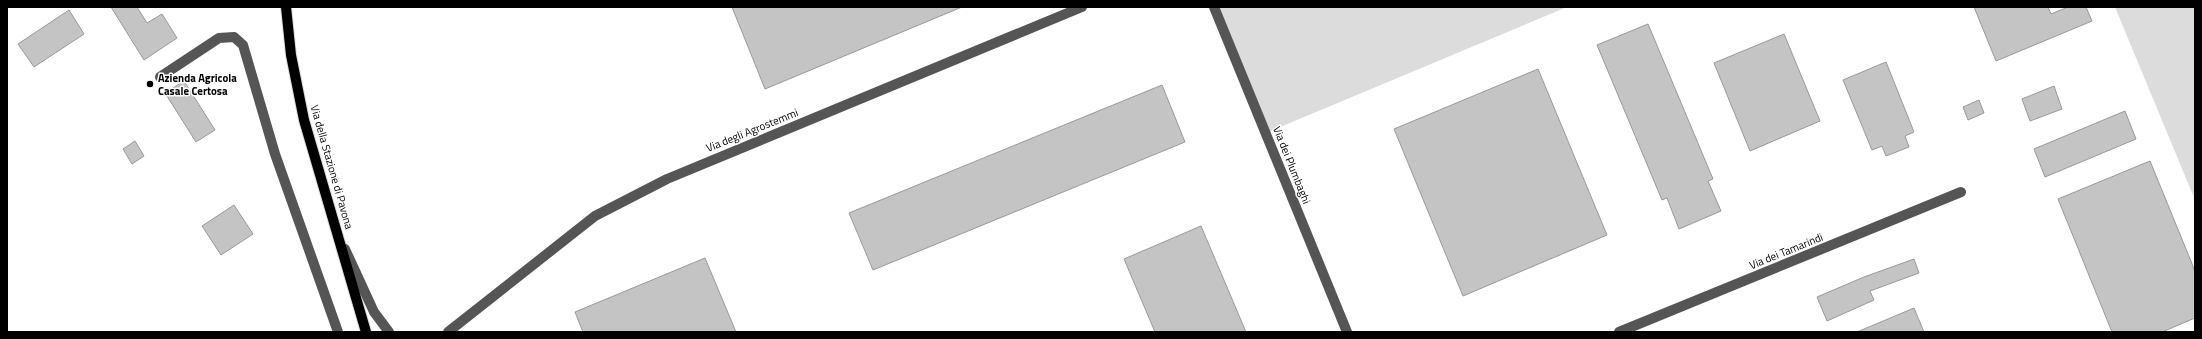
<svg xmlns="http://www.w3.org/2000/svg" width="2202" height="339" viewBox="0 0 2202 339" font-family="'Titillium Web',sans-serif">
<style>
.green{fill:#dcdcdc}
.building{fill:#c4c4c4;stroke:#999}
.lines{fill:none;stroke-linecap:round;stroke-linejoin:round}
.major-casing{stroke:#dbdbdb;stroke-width:12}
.minor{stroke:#555;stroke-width:10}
.major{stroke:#000;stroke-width:10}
.poi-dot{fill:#000;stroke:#fff;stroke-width:1.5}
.labels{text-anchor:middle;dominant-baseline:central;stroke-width:3;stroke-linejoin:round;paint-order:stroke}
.poi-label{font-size:11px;font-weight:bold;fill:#000;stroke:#fff;text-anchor:start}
.street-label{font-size:11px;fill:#000;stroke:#fff}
</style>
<rect width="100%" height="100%" fill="#fff"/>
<g class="green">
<path d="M1214,7H1567L1266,133Z"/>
<path d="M2115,7H2195V200Z"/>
</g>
<g class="building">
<path d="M111,7H137L147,23L162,14L177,38L144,60Z"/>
<path d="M732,7H962L765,89Z"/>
<path d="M1974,7H2048L2051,14L2068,7H2086L2092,21L1996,61Z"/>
<path d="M69,10L84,34L34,67L18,44Z"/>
<path d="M1648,24L1713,179L1708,181L1721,211L1679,229L1667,198L1662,200L1597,45Z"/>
<path d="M1784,34L1820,121L1750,151L1714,63Z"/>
<path d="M1886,62L1914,132L1905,136L1909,147L1886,156L1882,146L1872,150L1843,80Z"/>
<path d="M1538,69L1607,235L1463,296L1394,129Z"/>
<path d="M184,81L215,130L196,142L165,93Z"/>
<path d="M1162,85L1185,142L873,270L849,213Z"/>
<path d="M2054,86L2062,109L2030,121L2022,99Z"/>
<path d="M1979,100L1984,113L1968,120L1963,107Z"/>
<path d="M2125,111L2136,139L2045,177L2034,149Z"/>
<path d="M135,141L144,156L132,164L123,149Z"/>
<path d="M2150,161L2195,271V318L2162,332H2112L2058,199Z"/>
<path d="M234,205L253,234L221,255L202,226Z"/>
<path d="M1201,226L1246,332H1155L1124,259Z"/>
<path d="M705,258L736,332H583L575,312Z"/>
<path d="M1914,259L1919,273L1870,291L1874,300L1827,321L1817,297L1864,277Z"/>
<path d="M1914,308L1924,332H1857Z"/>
</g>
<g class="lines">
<defs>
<path id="major" d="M286,7L291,55L304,120L366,332"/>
</defs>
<use href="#major" class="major-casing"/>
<g class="minor">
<path d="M1214,7L1347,332"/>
<path d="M160,77L219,38L234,37L243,45L275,154L338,332"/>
<path d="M345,249L374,312L389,332"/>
<path d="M448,332L595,216L667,179L1082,7"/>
<path d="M1619,332L1961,192"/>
</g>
<use href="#major" class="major"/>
</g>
<circle class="poi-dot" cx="150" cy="84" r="4"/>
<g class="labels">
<g class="poi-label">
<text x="158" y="78">Azienda Agricola<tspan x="158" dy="13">Casale Certosa</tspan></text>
</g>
<g class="street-label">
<text transform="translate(752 130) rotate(-22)">Via degli Agrostemmi</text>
<text transform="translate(1292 165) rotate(68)">Via dei Plumbaghi</text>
<text transform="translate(332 167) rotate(74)">Via della Stazione di Pavona</text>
<text transform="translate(1786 251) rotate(-22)">Via dei Tamarindi</text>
</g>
</g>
<rect width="2202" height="339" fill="none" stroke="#000000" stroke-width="16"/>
</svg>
